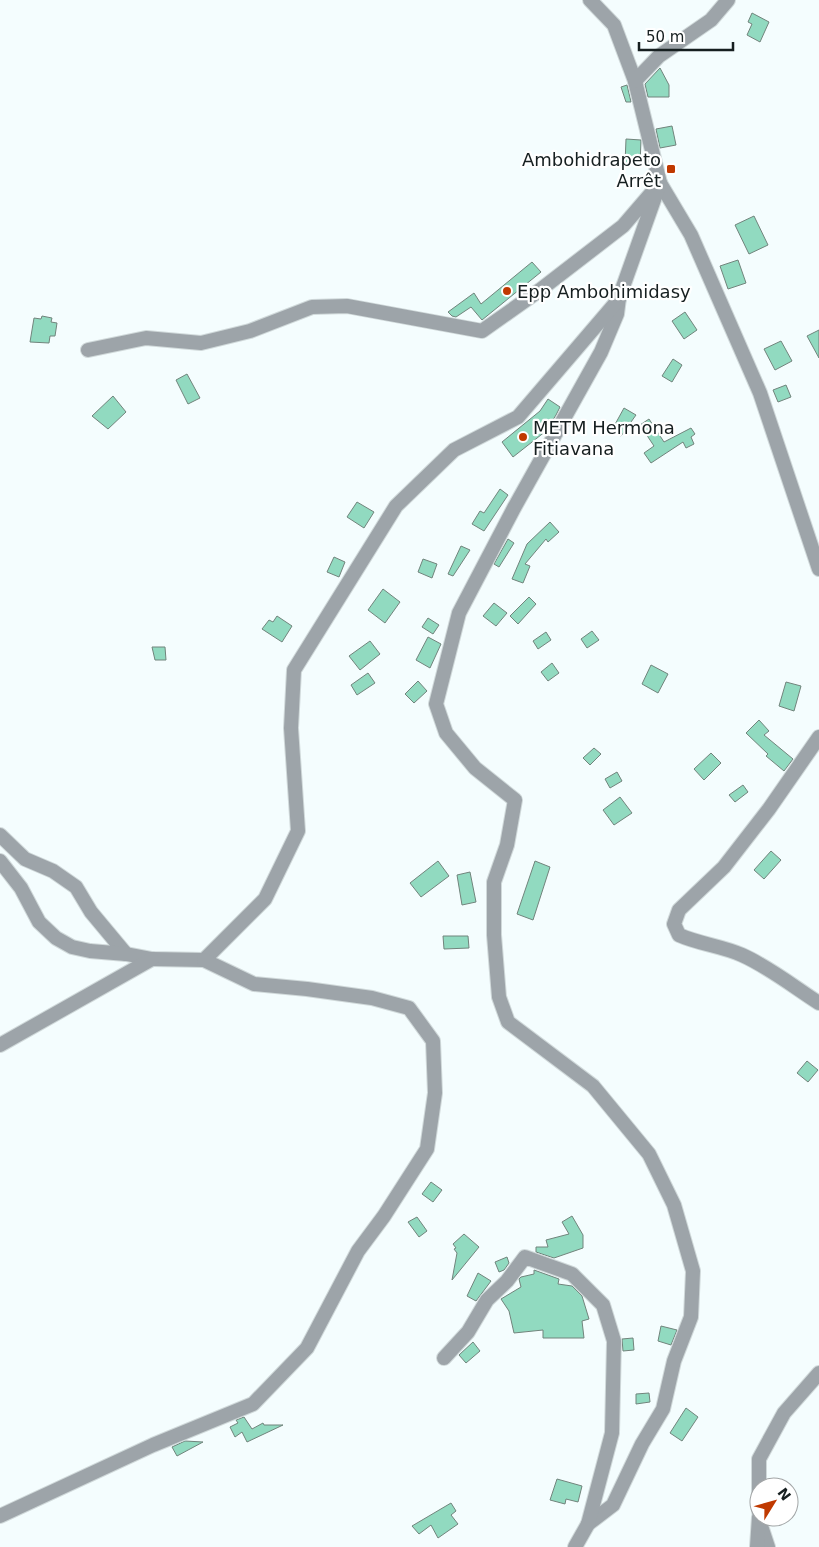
<svg xmlns="http://www.w3.org/2000/svg" width="819" height="1547" viewBox="0 0 819 1547" font-family="'DejaVu Sans',sans-serif">
<style>
.building{fill:#91dac0;stroke:#71847c}
.lines{fill:none;stroke-linecap:round;stroke-linejoin:round}
.street-casing{stroke:#d0d9da;stroke-width:16}
.street{stroke:#9da4a9;stroke-width:14}
.poi-dot{fill:#c03900;stroke:#fff;stroke-width:2}
.labels{text-anchor:middle;dominant-baseline:central;stroke-width:4.5;stroke-linejoin:round;paint-order:stroke}
.poi-label{font-size:18px;fill:#161f20;stroke:#fff;text-anchor:start}
</style>
<rect width="100%" height="100%" fill="#f4fdfe"/>
<g class="building">
<path d="M752,13L769,22L760,42L747,35L752,24L748,22Z"/>
<path d="M660,68L669,85V97H648L645,84Z"/>
<path d="M627,85L631,102H626L621,87Z"/>
<path d="M672,126L676,145L660,148L656,129Z"/>
<path d="M626,139L641,140L640,165L625,164Z"/>
<path d="M754,216L768,245L749,254L735,225Z"/>
<path d="M738,260L746,283L728,289L720,266Z"/>
<path d="M532,262L541,272L482,320L471,307L456,317L452,316L448,312L474,293L481,304Z"/>
<path d="M685,312L697,330L684,339L672,321Z"/>
<path d="M42,316L52,318L51,322L57,323L55,336H50L49,343L30,342L34,318L41,319Z"/>
<path d="M819,330V358L807,336Z"/>
<path d="M781,341L792,361L775,370L764,349Z"/>
<path d="M673,359L682,365L672,382L662,376Z"/>
<path d="M187,374L200,398L188,404L176,380Z"/>
<path d="M786,385L791,397L778,402L773,390Z"/>
<path d="M113,396L126,412L108,429L92,416Z"/>
<path d="M548,399L560,407L556,415L546,431L513,457L502,442L540,411Z"/>
<path d="M624,408L636,415L621,436L613,431L614,429L613,428Z"/>
<path d="M649,419L664,442L691,428L695,434L691,437L694,444L686,448L683,442L651,463L644,453L654,446L640,425Z"/>
<path d="M500,489L508,495L484,531L472,524L480,511L484,513Z"/>
<path d="M357,502L374,512L364,528L347,517Z"/>
<path d="M550,522L559,532L548,542L546,539L525,564L530,566L523,583L512,579L527,544Z"/>
<path d="M508,539L514,543L499,567L494,564Z"/>
<path d="M461,546L470,550L453,576L448,574Z"/>
<path d="M334,557L345,562L339,577L327,572Z"/>
<path d="M423,559L437,564L432,578L418,572Z"/>
<path d="M383,589L400,602L385,623L368,610Z"/>
<path d="M529,597L536,604L518,624L510,616Z"/>
<path d="M494,603L507,613L496,626L483,616Z"/>
<path d="M277,616L292,626L282,642L262,629L269,620L273,622Z"/>
<path d="M428,618L439,625L433,634L422,627Z"/>
<path d="M592,631L599,640L587,648L581,639Z"/>
<path d="M546,632L551,640L538,649L533,641Z"/>
<path d="M428,637L441,644L430,668L416,660Z"/>
<path d="M370,641L380,654L360,670L349,656Z"/>
<path d="M152,647H165L166,660H155Z"/>
<path d="M552,663L559,673L548,681L541,672Z"/>
<path d="M651,665L668,674L658,693L642,684Z"/>
<path d="M368,673L375,683L357,695L351,685Z"/>
<path d="M418,681L427,691L414,703L405,694Z"/>
<path d="M786,682L801,686L794,711L779,706Z"/>
<path d="M759,720L769,731L764,735L793,759L784,771L766,756L768,754L746,733Z"/>
<path d="M594,748L601,754L590,765L583,758Z"/>
<path d="M711,753L721,763L704,780L694,769Z"/>
<path d="M617,772L622,781L610,788L605,779Z"/>
<path d="M743,785L748,792L735,802L729,795Z"/>
<path d="M620,797L632,813L614,825L603,810Z"/>
<path d="M771,851L781,860L764,879L754,870Z"/>
<path d="M438,861L449,876L421,897L410,883Z"/>
<path d="M535,861L550,867L533,920L517,914Z"/>
<path d="M470,872L476,902L462,905L457,875Z"/>
<path d="M443,936H468L469,948L444,949Z"/>
<path d="M807,1061L818,1070L808,1082L797,1073Z"/>
<path d="M431,1182L442,1190L433,1202L422,1194Z"/>
<path d="M572,1216L583,1235V1248L554,1258L536,1252V1247H548L546,1240L569,1234L562,1222Z"/>
<path d="M417,1217L427,1231L419,1237L408,1222Z"/>
<path d="M464,1234L479,1247L452,1280L457,1253L454,1249L456,1248L453,1244Z"/>
<path d="M507,1257L509,1263L504,1270L499,1272L495,1262Z"/>
<path d="M534,1270L559,1279L558,1284L572,1286L582,1296L589,1319L582,1321L584,1338H543V1330L514,1333L509,1311L501,1299L521,1287L519,1279L521,1277L534,1274Z"/>
<path d="M478,1273L491,1281L476,1301L467,1296Z"/>
<path d="M661,1326L677,1330L671,1345L658,1341Z"/>
<path d="M633,1338L634,1350L623,1351L622,1339Z"/>
<path d="M473,1342L480,1351L466,1363L459,1355Z"/>
<path d="M649,1393L650,1402L636,1404V1394Z"/>
<path d="M686,1408L698,1417L682,1441L670,1433Z"/>
<path d="M244,1417L252,1429L263,1423L264,1425H283L247,1442L242,1432L235,1437L230,1427L238,1423L236,1420Z"/>
<path d="M185,1441L203,1442L177,1456L172,1447Z"/>
<path d="M557,1479L582,1486L578,1502L566,1499L565,1504L550,1500Z"/>
<path d="M451,1503L456,1511L451,1515L458,1524L438,1538L431,1525L419,1534L412,1526Z"/>
</g>
<g class="lines">
<defs>
<g id="street">
<path d="M590,0L614,25L635,81L660,183L691,235L760,393L819,569"/>
<path d="M635,81L659,56L711,20L728,0"/>
<path d="M88,350L146,338L201,343L250,331L312,307L347,306L482,331L540,290L623,226L660,183L619,298L617,314L601,352L514,508L459,613L436,704L446,733L475,768L515,800L507,845L494,882V935L499,997L508,1022L593,1086L649,1154L674,1205L693,1271L691,1317L674,1361L663,1409L642,1444L613,1505L588,1524"/>
<path d="M819,737L769,809L724,867L679,910L674,924L679,935C699,944 722,946 742,955C769,967 794,987 819,1003"/>
<path d="M0,835L25,859L53,871L76,887L91,912L126,954"/>
<path d="M0,861L21,888L39,922L56,938L72,947L90,951L126,954L152,959L204,960L265,899L298,831L291,728L294,670L396,506L454,450L518,417L619,299"/>
<path d="M0,1045L152,959"/>
<path d="M444,1358L468,1332L487,1300L507,1281L525,1257L572,1274L603,1305L614,1341L612,1433L588,1524L575,1547"/>
<path d="M759,1511V1459L784,1413L819,1373"/>
<path d="M0,1516L153,1445L253,1404L307,1348L358,1251L384,1216L427,1149L435,1093L433,1041L409,1008L372,998L307,989L254,984L204,960"/>
<path d="M761,1526L768,1547"/>
<path d="M757,1547L759,1517"/>
</g>
</defs>
<use href="#street" class="street-casing"/>
<use href="#street" class="street"/>
</g>
<g class="poi-dot">
<rect x="666" y="164" width="10" height="10" rx="2.5"/>
<circle cx="507" cy="291" r="5"/>
<circle cx="523" cy="437" r="5"/>
</g>
<g class="labels">
<g class="poi-label">
<text x="661" y="159" text-anchor="end">Ambohidrapeto<tspan x="661" dy="21">Arrêt</tspan></text>
<text x="517" y="291">Epp Ambohimidasy</text>
<text x="533" y="427">METM Hermona<tspan x="533" dy="21">Fitiavana</tspan></text>
</g>
</g>
<g transform="translate(774 1502) rotate(53)"><circle r="24" fill="#ffffff" stroke="#a2a5a6"/>
<path d="M0-4L9 19L0 12L-9 19Z" fill="#c03900"/>
<text y="-8" font-size="14" font-weight="bold" text-anchor="middle" fill="#161f20">N</text>
</g>
<path d="M639 42v8h94v-8" fill="none" stroke="#161f20" stroke-width="2.5"/>
<text x="646" y="42" font-size="15" fill="#161f20" stroke="#ffffff" stroke-width="4" paint-order="stroke">50 m</text>
</svg>
